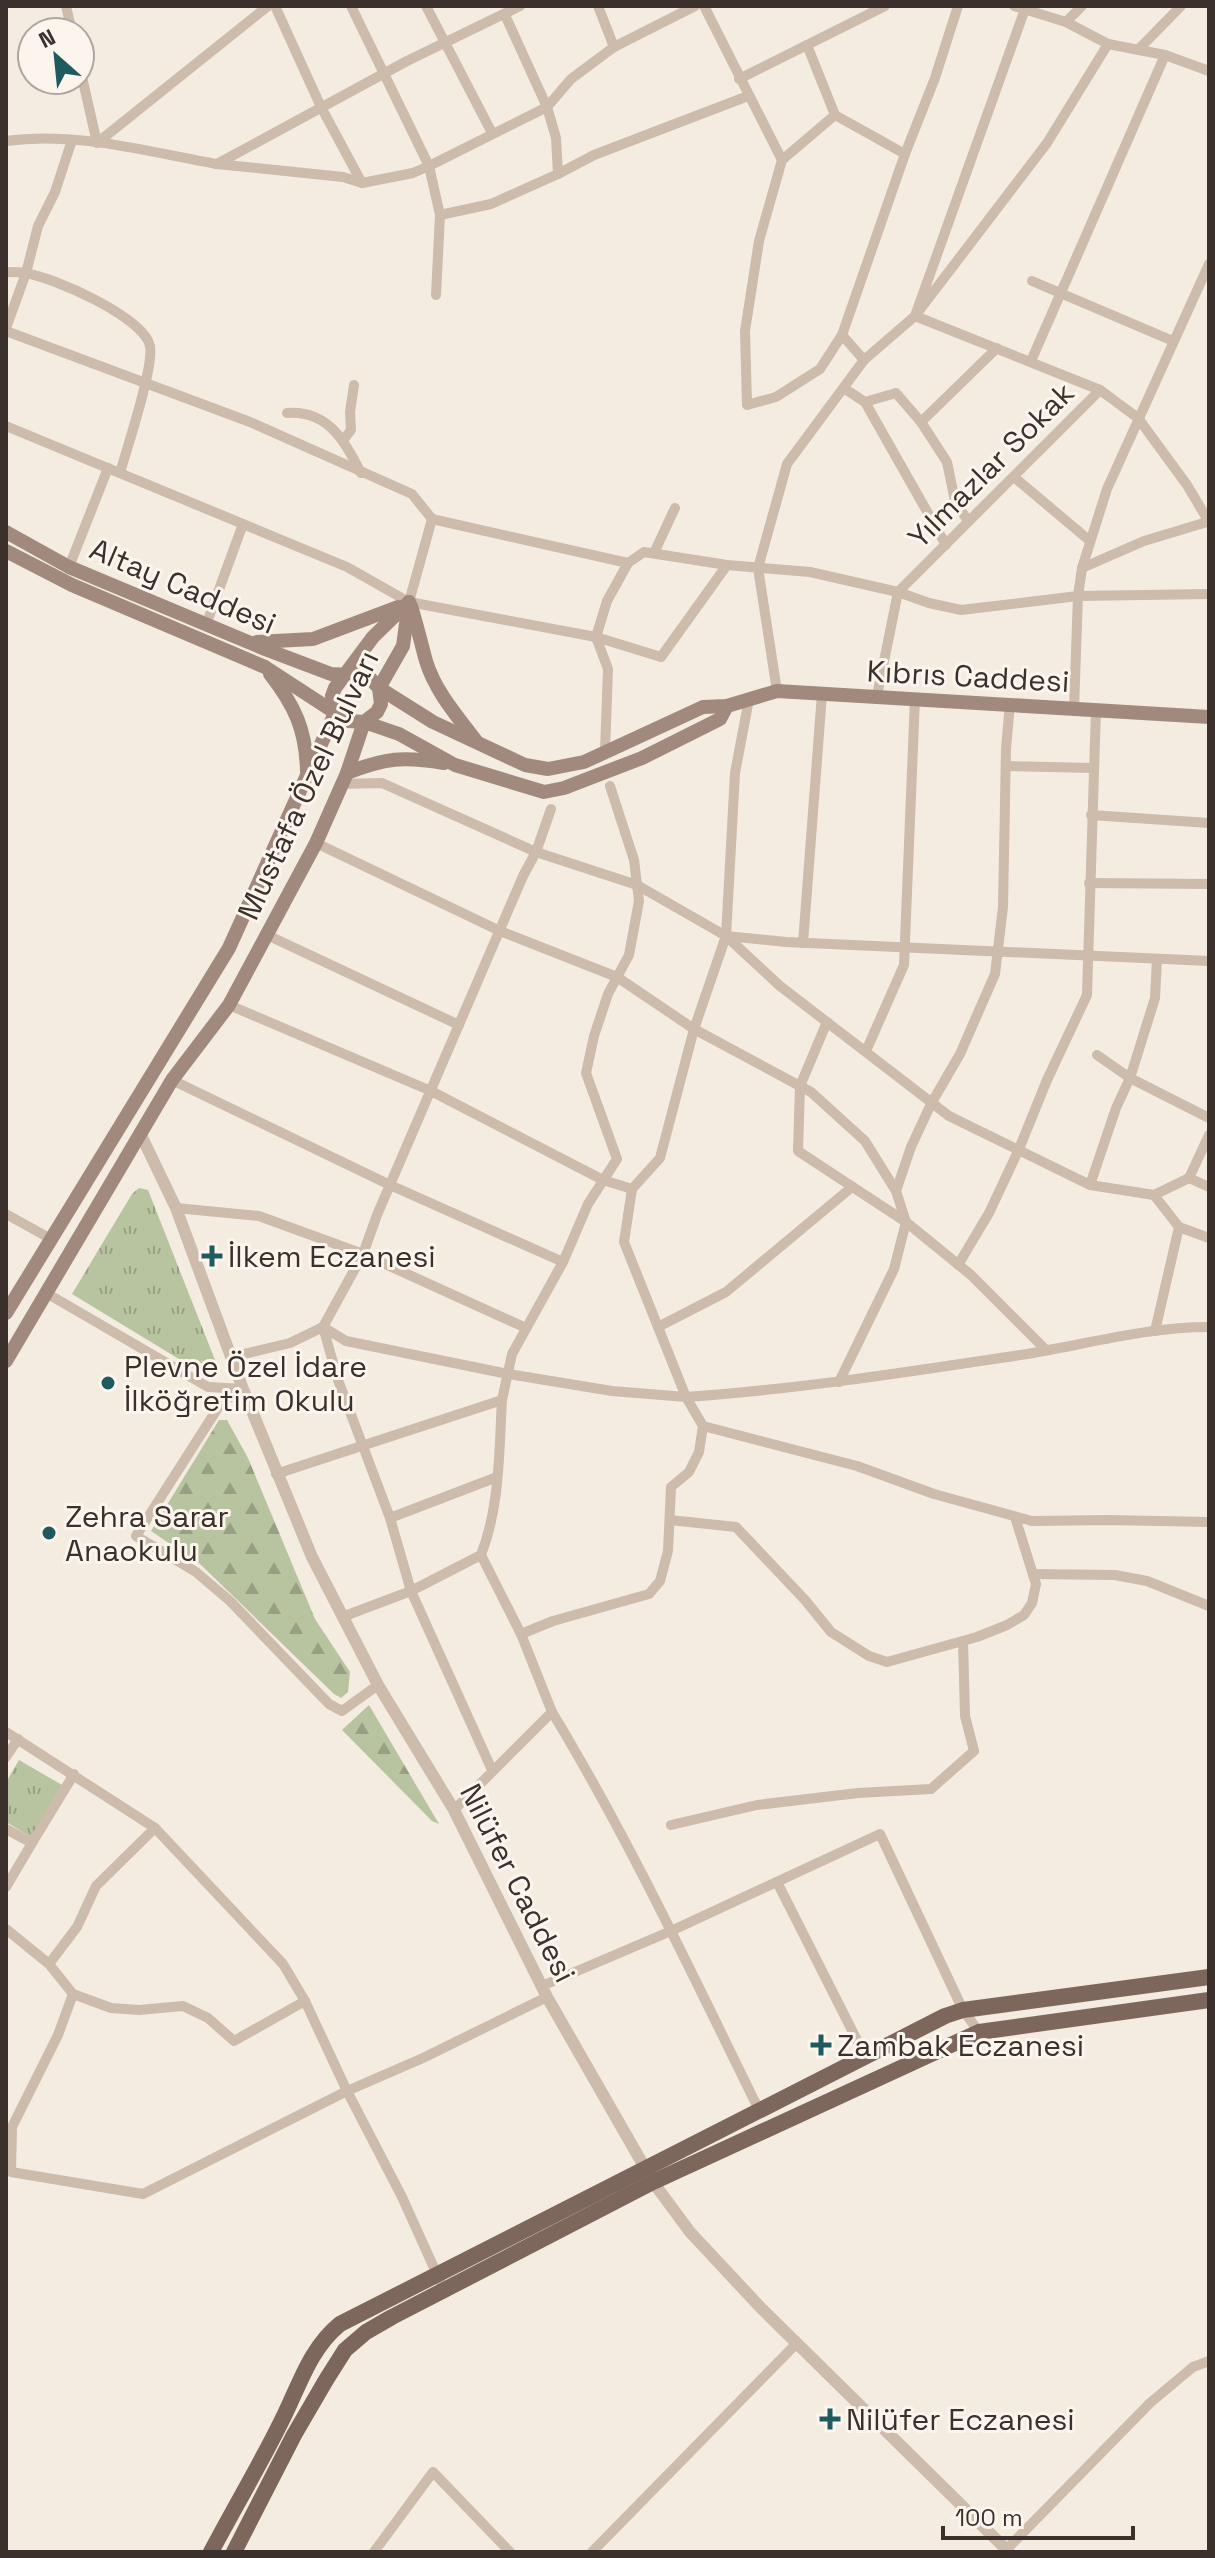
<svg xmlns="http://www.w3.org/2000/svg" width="1215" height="2558" viewBox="0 0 1215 2558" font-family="'Space Grotesk',sans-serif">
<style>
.forest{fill:url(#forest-firs)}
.park{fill:url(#park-tufts)}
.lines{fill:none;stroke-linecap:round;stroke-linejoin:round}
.minor{stroke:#cdbbac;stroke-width:10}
.tertiary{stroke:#cdbbac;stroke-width:12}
.secondary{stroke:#a18a7d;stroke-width:14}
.primary{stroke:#7d675c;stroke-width:16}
.poi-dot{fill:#1f5a5e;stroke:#fbf5ee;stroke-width:3}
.labels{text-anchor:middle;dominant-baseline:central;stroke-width:6;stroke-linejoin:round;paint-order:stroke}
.street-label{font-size:30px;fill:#3b302b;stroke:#fbf5ee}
.poi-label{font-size:30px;fill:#3b302b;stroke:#fbf5ee;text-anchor:start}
</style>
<defs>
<pattern id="forest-firs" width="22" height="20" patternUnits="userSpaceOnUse" patternTransform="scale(2)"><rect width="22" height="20" fill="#b8c4a0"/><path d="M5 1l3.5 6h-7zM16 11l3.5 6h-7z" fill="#97a083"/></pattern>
<pattern id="park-tufts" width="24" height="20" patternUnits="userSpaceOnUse" patternTransform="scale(2)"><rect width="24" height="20" fill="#b8c4a0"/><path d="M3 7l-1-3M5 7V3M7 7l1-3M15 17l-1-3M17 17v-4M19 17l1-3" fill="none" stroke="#97a083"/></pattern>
</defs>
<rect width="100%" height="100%" fill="#f4ebe1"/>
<g class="forest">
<path d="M219,1420H227L248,1458L315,1619L350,1672L348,1692L341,1698L334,1694L200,1564L151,1531Z"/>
<path d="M369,1705L439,1824L432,1821L342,1730Z"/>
</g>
<g class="park">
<path d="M139,1188L148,1190L215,1360L197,1370L72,1294L132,1194Z"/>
<path d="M19,1760L62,1785L31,1837L6,1822V1782Z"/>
</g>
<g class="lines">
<g class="minor">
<path d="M66,6L72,32"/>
<path d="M275,6L321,107L362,183"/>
<path d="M351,6L429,166L440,215L491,204L558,174L556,138L547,107L505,15"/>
<path d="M426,6L492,133"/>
<path d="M520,6L407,61L217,164L343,177L362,183L413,173L429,166L547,107L571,79L614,47"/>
<path d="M598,6L614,47L695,6"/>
<path d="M704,6L782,160"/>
<path d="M958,6L935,78L905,154L842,335L864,360L915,316L1025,9L1028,6"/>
<path d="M1014,6L1066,22L1108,44"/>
<path d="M1066,22L1082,6"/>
<path d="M807,45L835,115"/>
<path d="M1138,50L1181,6"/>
<path d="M80,68L97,143L268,6"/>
<path d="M739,79L885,6"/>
<path d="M6,141C76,131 148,152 217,164"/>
<path d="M558,174L594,155L748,96"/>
<path d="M6,272C12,272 19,272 25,273C53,277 144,317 150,346C154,367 127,448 120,473"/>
<path d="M1032,281L1173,341"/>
<path d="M436,295L440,215"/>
<path d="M6,328L26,273L38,226L55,192L72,140"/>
<path d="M6,331L250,422L412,494L432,519L409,602"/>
<path d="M842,335L820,369L776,397L747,405L745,331L759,241L782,160L835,115L905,154"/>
<path d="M1031,361L1165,55"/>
<path d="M845,389L865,402L946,545"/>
<path d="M1100,390L1138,418L1187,485L1209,522"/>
<path d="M865,402L896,393L921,422L947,462L955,501L968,521"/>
<path d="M287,413C328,410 345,441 361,473"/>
<path d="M921,422L997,348"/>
<path d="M6,426L347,567L409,602L596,637L607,601L628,563L644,552L727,565"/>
<path d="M344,439L351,430L350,412L354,385"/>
<path d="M1014,477L1090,541"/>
<path d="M432,519L628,563"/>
<path d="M654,553L675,508"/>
<path d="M69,567L108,468"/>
<path d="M1082,568L1144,541L1207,522"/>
<path d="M206,625L243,524"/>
<path d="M777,691L758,568L787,464L864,360"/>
<path d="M877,696L898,592L929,603L961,610L1078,596L1209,594"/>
<path d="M1074,708L1078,596L1082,568L1107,489L1209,264"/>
<path d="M605,751L608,669L596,637L661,657L727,565L810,572L898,592L1100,390L915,316L1047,143L1108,44L1165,55L1209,71"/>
<path d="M1006,766L1093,768"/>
<path d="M342,784L382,783L536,852L637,885L726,936"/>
<path d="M1091,815L1209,823"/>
<path d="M316,843L500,931L617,977L694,1029L811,1092L865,1141L896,1191"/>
<path d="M1089,883L1209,884"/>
<path d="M267,935L459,1025"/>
<path d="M803,943L822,694"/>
<path d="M229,1005L431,1091L603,1180L632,1189L660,1158L694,1029L726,936L735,773L749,699"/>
<path d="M827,1022L800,1086L798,1151L906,1222L896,1191L911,1147L931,1104L960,1054L995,974L1003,907L1006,749L1010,703"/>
<path d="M866,1051L904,965L915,698"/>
<path d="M1097,1055L1130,1078L1209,1118"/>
<path d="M172,1080L390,1185L563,1262"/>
<path d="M1189,1178L1209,1187"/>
<path d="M1090,1185L1116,1108L1130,1078L1155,998L1157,959"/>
<path d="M632,1189L624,1242L686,1397C801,1389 914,1371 1027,1354C1087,1344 1148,1327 1209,1327"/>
<path d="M1154,1195L1090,1185L949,1116L780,986L726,936L786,942L1209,961"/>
<path d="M176,1208L259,1216L363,1254L526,1328"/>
<path d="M6,1214L51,1239"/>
<path d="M1179,1227L1209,1238"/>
<path d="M958,1265L989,1213L1019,1149L1047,1080L1087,995L1096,709"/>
<path d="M48,1294L208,1387L243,1389L221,1403L136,1536L196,1572L230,1601L329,1704L342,1711L378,1685"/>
<path d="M658,1327L726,1292L852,1187"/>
<path d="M1155,1331L1179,1227L1154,1195L1189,1178L1209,1135"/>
<path d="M231,1357L290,1343L323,1327L338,1380L390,1518L411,1591L492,1770"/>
<path d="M839,1382L894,1269L906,1222L971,1275L1046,1350"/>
<path d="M703,1426L857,1466L934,1494L1032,1521L1108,1520L1209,1522"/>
<path d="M276,1474L502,1400L512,1354L563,1262L588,1204L617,1159L586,1073L594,1036L608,994L629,955L639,901L634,860L610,786"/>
<path d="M390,1518L497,1477"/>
<path d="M670,1520L736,1527L805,1600L831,1632L869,1656L887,1662L977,1637L1007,1625L1024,1615L1032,1603L1036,1584L1015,1517"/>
<path d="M1033,1574L1115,1575L1147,1581L1209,1606"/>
<path d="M342,1617L411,1591L481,1555"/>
<path d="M521,1634L553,1621L649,1594L660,1581L668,1551L671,1487L689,1472L699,1452L703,1426L686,1397L612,1391L508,1374L346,1341L323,1327L363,1254L377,1215L523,876L536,852L551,809"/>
<path d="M552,1712C629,1839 693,1976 759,2110"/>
<path d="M6,1732L155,1828L283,1964L305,2001L347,2091L402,2197L444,2290"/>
<path d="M6,1757L18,1739"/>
<path d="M454,1810L552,1712L521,1634L481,1555C500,1506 499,1452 502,1400"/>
<path d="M671,1825L757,1805L858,1793L931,1789L974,1751L965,1716L963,1641"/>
<path d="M6,1829L32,1843L6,1887"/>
<path d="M32,1843L74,1774"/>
<path d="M777,1882L865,2056"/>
<path d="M6,1929L49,1964L73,1994"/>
<path d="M49,1964L77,1927L96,1886L155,1828"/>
<path d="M542,1986L671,1931L880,1834L963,2010L979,2032"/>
<path d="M305,2001L234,2041L208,2018L183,2006L139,2010L111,2008L73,1994L58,2035L12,2127L11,2172L143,2194L347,2091L423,2058L547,1997"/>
<path d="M374,2552L433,2472L510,2552"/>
<path d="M592,2552L797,2343"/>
<path d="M1004,2552L1150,2403L1193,2367L1209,2361"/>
</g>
<path class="tertiary" d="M140,1133L176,1208L243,1389L312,1557L378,1685L454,1810L547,1997L653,2182L690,2232L760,2307L1009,2552"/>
<g class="secondary">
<path d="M6,532L69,567L265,649L331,674L368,676L379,688L433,722L525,765L548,769L584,762L703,707L727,706L777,691L1209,717"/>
<path d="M6,551L72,585L265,667L348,721L364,722L399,734L455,765L544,792L564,788L642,758L720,719L727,706"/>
<path d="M411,606C417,625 421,643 426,661C435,691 457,716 476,741"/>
<path d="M257,642L313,639L398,607"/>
<path d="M270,674C295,706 306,730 307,771"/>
<path d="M347,773C385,758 403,756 444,763"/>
<path d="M6,1313L229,948L336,711L332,696L335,688L373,637L409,602"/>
<path d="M6,1361L172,1080L229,1005L316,843L347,773L364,722L377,712L381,704L379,688L403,646L409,602"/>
</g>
<g class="primary">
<path d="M211,2552C233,2510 257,2470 278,2428C298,2391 307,2351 340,2324L945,2016L963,2010L1209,1977"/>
<path d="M234,2552L294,2435L326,2380L345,2350L366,2332L392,2317L653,2182L979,2032L1209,2000"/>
</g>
</g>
<g class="poi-dot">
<path d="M208 1244h8v8h8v8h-8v8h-8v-8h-8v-8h8z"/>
<circle cx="108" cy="1383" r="8"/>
<circle cx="49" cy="1533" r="8"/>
<path d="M817 2033h8v8h8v8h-8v8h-8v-8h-8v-8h8z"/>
<path d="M826 2407h8v8h8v8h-8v8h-8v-8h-8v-8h8z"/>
</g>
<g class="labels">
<g class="street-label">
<text transform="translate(991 465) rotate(-45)">Yılmazlar Sokak</text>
<text transform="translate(183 586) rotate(23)">Altay Caddesi</text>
<text transform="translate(968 676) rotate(3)">Kıbrıs Caddesi</text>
<text transform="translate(308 785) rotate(-65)">Mustafa Özel Bulvarı</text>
<text transform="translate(518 1883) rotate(63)">Nilüfer Caddesi</text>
</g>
<g class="poi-label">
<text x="228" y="1256">İlkem Eczanesi</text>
<text x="124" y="1366">Plevne Özel İdare<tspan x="124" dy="34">İlköğretim Okulu</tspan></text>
<text x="65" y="1516">Zehra Sarar<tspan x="65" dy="34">Anaokulu</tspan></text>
<text x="837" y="2045">Zambak Eczanesi</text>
<text x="846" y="2419">Nilüfer Eczanesi</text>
</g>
</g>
<rect width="1215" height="2558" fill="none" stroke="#3b302b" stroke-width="16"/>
<g transform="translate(56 56) rotate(333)"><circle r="38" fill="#fbf5ee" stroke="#aea6a0" stroke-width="2"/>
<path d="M0-6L14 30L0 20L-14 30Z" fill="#1f5a5e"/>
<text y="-12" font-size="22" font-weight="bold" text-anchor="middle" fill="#3b302b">N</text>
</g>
<path d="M943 2526v12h190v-12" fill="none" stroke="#3b302b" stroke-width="4"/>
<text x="955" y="2526" font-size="24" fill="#3b302b" stroke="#fbf5ee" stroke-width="6" paint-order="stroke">100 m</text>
</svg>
